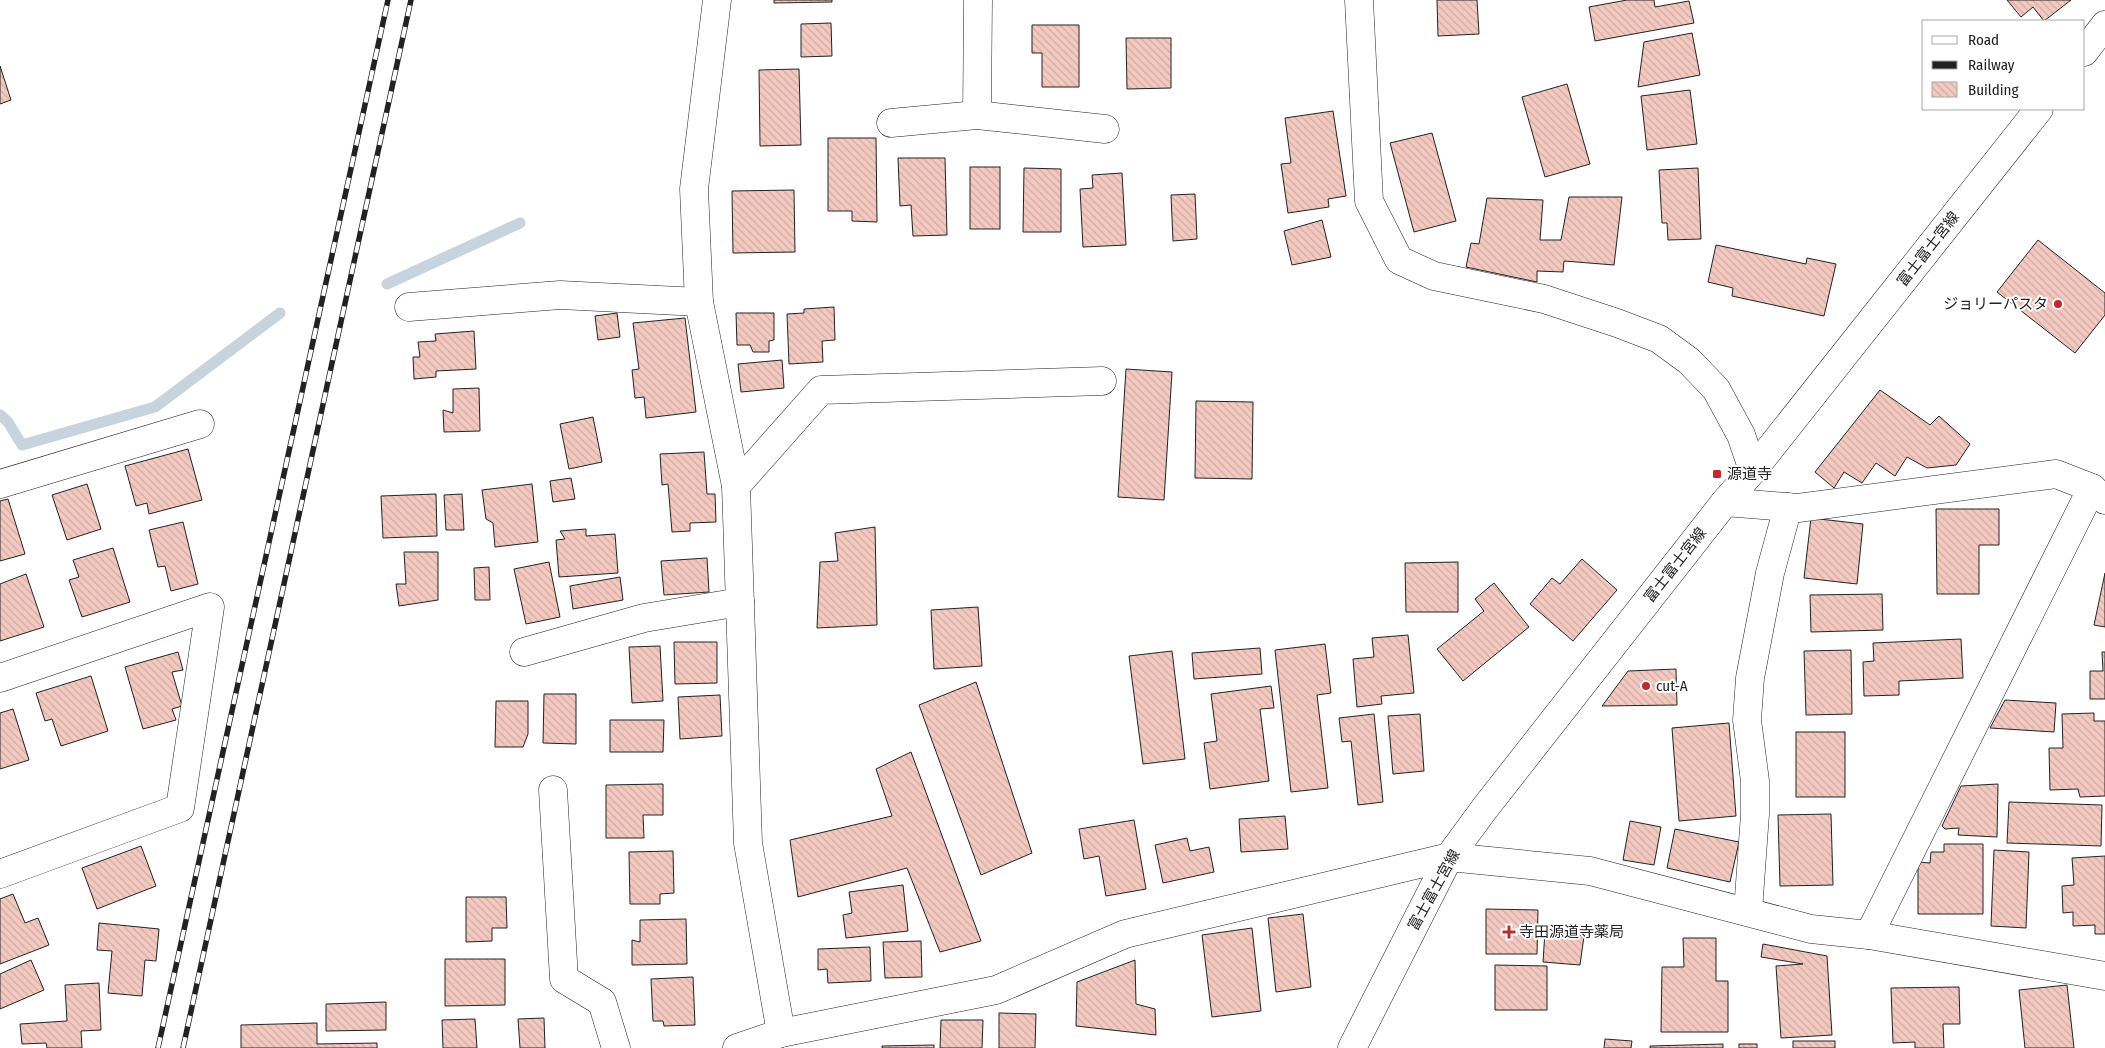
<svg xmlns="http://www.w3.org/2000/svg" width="2105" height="1048" viewBox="0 0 2105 1048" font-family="'Fira Sans Condensed','Noto Sans JP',sans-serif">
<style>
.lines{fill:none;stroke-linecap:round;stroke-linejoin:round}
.stream{stroke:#c7d3dd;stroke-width:11}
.building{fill:url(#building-back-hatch);stroke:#222}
.minor-casing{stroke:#222;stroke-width:29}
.major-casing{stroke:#222;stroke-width:29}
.minor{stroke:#fff;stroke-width:28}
.major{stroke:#fff;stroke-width:28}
.rail-casing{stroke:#222;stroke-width:5.5}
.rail{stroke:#fff;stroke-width:4;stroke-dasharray:11;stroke-linecap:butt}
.poi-dot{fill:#c62828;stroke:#fff;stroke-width:2}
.labels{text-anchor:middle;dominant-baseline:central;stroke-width:4;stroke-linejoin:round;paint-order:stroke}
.street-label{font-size:15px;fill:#222;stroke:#fff}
.poi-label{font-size:15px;fill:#222;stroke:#fff;text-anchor:start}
</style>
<defs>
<pattern id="building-back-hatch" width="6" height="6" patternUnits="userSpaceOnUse" patternTransform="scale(1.25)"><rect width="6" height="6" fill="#f3c9c0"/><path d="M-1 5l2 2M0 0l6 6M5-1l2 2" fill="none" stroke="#d0aca5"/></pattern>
</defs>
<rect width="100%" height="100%" fill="#fff"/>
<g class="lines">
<g class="stream">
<path d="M387,284L520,223"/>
<path d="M0,415L8,422L22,445L155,407L280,313"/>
</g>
</g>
<g class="building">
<path d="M774,0H832V2L774,3Z"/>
<path d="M1437,0H1477L1479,34L1438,36Z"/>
<path d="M1627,0H1654L1655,7L1689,1L1694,23L1595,41L1589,7Z"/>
<path d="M2007,0H2071L2044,21L2033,7L2021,17Z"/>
<path d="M831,23L832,56L801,57V24Z"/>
<path d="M1032,25H1079V87H1042V53H1032Z"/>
<path d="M1692,33L1700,75L1638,87L1644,42Z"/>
<path d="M1126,38H1171V88L1127,89Z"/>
<path d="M0,66L11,100L0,104Z"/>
<path d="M799,69L801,145L760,146L759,70Z"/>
<path d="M1567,84L1590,164L1545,177L1522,97Z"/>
<path d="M1690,90L1697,144L1647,150L1641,96Z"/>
<path d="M1333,111L1346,196L1328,199L1329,207L1288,213L1281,164L1291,163L1285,118Z"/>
<path d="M1432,133L1456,221L1414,232L1390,143Z"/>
<path d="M828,138H876L877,222L852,221V211H828Z"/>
<path d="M898,158H945L947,235L913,236L911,205L900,206Z"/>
<rect x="970" y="167" width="30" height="62"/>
<path d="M1024,168L1061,169V232H1023Z"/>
<path d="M1698,168L1701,239L1668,240L1667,223H1662L1659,170Z"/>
<path d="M1122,173L1126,245L1083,247L1080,189L1093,188L1092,175Z"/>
<path d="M794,190L795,252L733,253L732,191Z"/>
<path d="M1195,194L1197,239L1173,241L1171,195Z"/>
<path d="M1569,197H1622L1614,265L1564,261L1563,272L1537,271V282L1466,267L1471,243L1479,244L1487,198L1543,200L1540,240H1561Z"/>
<path d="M1322,220L1331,257L1292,265L1284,231Z"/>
<path d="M2038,240L2105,293V315L2075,353L1997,292Z"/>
<path d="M1716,245L1806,264L1807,258L1836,264L1824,316L1732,296L1733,288L1708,282Z"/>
<path d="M834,307L835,340L822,341L823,362L789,364L787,314L804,313V309Z"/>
<path d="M617,313L620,337L598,340L595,316Z"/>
<path d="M736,313H774V340L769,341V352H753L750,345H737Z"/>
<path d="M685,318L696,412L646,418L644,397L635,398L632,370L639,369L633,323Z"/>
<path d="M474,331L476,369L436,371V377L414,379L413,357H420L418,342L436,341L435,334Z"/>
<path d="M782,360L784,388L741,392L738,364Z"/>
<path d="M1126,369L1172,372L1164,500L1118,497Z"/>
<path d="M479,388L480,431L444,432L443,410L453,413V389Z"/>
<path d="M1880,390L1930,425L1939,416L1970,444L1956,465L1927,468L1907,457L1895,476L1876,463L1862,483L1844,472L1834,488L1815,472Z"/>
<path d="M1196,401L1253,402L1252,479L1195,478Z"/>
<path d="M593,417L602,462L569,469L560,424Z"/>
<path d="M188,449L202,500L149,514L147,503L136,506L125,466Z"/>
<path d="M704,452L707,494H715L716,522L690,523V531L672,532L668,484L662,485L660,454Z"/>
<path d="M571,478L575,499L553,502L550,481Z"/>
<path d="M87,484L101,529L67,540L52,495Z"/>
<path d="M532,484L538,542L495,547L493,523L486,519L482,490Z"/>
<path d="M436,494L437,536L383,538L381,496Z"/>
<path d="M462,494L464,530H446L444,495Z"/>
<path d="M8,499L25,554L0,561V501Z"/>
<path d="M1936,509H1999V545H1979V594H1937Z"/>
<path d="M1811,518L1863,524L1857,584L1804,578Z"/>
<path d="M183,522L198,584L171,591L165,566L158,567L149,530Z"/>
<path d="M875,527L877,625L817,628L820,562L838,561L835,533Z"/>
<path d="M586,529V536L615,534L618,573L559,577L556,540L565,539L560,531Z"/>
<path d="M113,548L130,602L82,617L69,580L79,577L73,560Z"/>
<path d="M404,552H438V600L399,606L396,584H406Z"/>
<path d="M707,558L709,592L664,595L661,561Z"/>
<path d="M1582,559L1617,590L1573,641L1530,604L1552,578L1560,584Z"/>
<path d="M549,562L560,617L526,624L514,569Z"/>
<path d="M1458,562V612H1406L1405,563Z"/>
<path d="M489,567L490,600H475L474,568Z"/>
<path d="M2105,573V627L2094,625Z"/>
<path d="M26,574L44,627L0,641V584Z"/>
<path d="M620,577L623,600L573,609L570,586Z"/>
<path d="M1494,583L1529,627L1463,681L1437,649L1484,611L1475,599Z"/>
<path d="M1882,594L1883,630L1811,632L1810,595Z"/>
<path d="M978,607L982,666L934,669L931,610Z"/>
<path d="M1408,635L1414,693L1381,696L1382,704L1357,707L1353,659L1374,657L1372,638Z"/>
<path d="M1961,639L1963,678L1899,681V695L1864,696L1863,662L1874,661L1873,643Z"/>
<path d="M674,642H717V683L675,684Z"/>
<path d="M1325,644L1331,693L1317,695L1328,788L1291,792L1275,650Z"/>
<path d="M660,646L663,701L632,703L629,647Z"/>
<path d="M1260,648L1262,674L1194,679L1192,653Z"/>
<path d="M1851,650L1852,714L1806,715L1804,651Z"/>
<path d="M1172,651L1185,759L1143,764L1129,656Z"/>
<path d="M178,652L183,670L172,672L182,706L172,709L176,720L143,729L125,667Z"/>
<path d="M2102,652H2105V699H2090V671H2103Z"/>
<path d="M1676,669L1677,705L1602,706L1628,671Z"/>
<path d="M91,676L108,731L61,746L52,719L45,721L36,693Z"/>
<path d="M976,682L1032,853L981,875L919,705Z"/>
<path d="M1271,686L1274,708L1260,709L1269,781L1210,789L1204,743L1217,741L1211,694Z"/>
<path d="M544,694H576V744L543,743Z"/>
<path d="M720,695L722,736L680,739L678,697Z"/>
<path d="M2005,700L2056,703L2054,732L1990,728Z"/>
<path d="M496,701H528V734L523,747H495Z"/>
<path d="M13,709L29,760L0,769V713Z"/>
<path d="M2094,713V721H2105V796L2080,797L2078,789L2050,790L2049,748H2063L2062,714Z"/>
<path d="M1374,714L1383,802L1358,805L1351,741L1342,742L1339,718Z"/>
<path d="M1420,714L1424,771L1393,774L1388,716Z"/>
<path d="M610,720H664L663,752H610Z"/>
<path d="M1729,723L1736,816L1679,821L1672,728Z"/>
<rect x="1796" y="732" width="49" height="65"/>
<path d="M911,752L981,941L940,952L907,868L798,897L790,840L892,816L876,769Z"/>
<path d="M663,784V815H643L644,838H606V785Z"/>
<path d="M1998,784L1997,837L1958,835L1959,828L1945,829L1942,826L1961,786Z"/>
<path d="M2009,802L2102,805L2101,846L2007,843Z"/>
<path d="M1831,814L1833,885L1780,886L1778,815Z"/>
<path d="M1285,816L1288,849L1241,852L1239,819Z"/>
<path d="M1134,820L1146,889L1106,896L1099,856L1084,859L1079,829Z"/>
<path d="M1630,821L1661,827L1654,865L1623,860Z"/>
<path d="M1675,829L1739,842L1730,882L1667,868Z"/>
<path d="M1187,838L1190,851L1209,847L1214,872L1163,883L1155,845Z"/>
<path d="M1944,844H1983V914H1918V862L1930,863L1931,852H1944Z"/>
<path d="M141,846L156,886L97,909L82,868Z"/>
<path d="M1994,850L2029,852L2026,928L1991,926Z"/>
<path d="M673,851L674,893L660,894V904H630L629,852Z"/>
<path d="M2105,856V934H2095V925L2073,926V912L2063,913L2062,886L2074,885L2072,858Z"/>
<path d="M903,885L908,931L846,938L843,915L852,913L849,892Z"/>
<path d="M13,894L25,923L38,918L49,945L0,964V899Z"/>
<path d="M466,897H506L507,928H492V941L466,942Z"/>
<path d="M1486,909L1538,910L1537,954H1486Z"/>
<path d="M1303,914L1311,987L1276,992L1268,918Z"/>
<path d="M686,919L687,964L632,965V940L640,942V920Z"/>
<path d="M99,923L159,929L156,961L145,960L142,996L108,993L112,951L97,950Z"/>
<path d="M1252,928L1261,1011L1212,1017L1202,935Z"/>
<path d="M1545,931L1584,936L1580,965L1543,962Z"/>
<path d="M1683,938H1716V981H1728V1032H1661L1662,967H1684Z"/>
<path d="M921,941L922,977L885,978L883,942Z"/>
<path d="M1763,944L1827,956L1832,1035L1781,1038L1776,966L1803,964L1761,957Z"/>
<path d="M870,947L871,981L828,983L827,969L818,970V949Z"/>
<path d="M445,959H505V1005L445,1006Z"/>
<path d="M31,960L44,990L0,1009V974Z"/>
<path d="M1135,960L1136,1004L1155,1009L1156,1035L1076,1026L1077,982Z"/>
<path d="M1495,965L1547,966V1010H1495Z"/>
<path d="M693,977L695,1025L664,1026L663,1021H653L651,979Z"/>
<path d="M99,983L101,1030L81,1031L82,1048H47L46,1043L22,1044L20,1024L67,1021L65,985Z"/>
<path d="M2067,985L2074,1048H2025L2019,990Z"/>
<path d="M1959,987L1960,1024H1943L1944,1048H1915V1042L1893,1043L1891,988Z"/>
<path d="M386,1002V1030L326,1031V1004Z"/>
<path d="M999,1013L1036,1014L1035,1048H999Z"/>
<path d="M544,1018L545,1048H520L518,1019Z"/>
<path d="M475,1019L477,1048H443L442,1020Z"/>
<path d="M941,1020H983L982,1048H940Z"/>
<path d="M317,1023V1044L377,1043V1048H241V1025Z"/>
<path d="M1605,1039L1632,1041L1631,1048H1604Z"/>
<rect x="1793" y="1041" width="42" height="7"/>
<path d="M1723,1044V1048H1650V1046Z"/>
<rect x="1739" y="1044" width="18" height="4"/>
<path d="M934,1045V1048H882V1046Z"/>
</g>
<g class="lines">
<defs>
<g id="minor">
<path d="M717,0L694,189L699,302L736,486L748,843L781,1033"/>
<path d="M1359,0L1369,201L1399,260L1434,276L1544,299L1617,323L1659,339L1689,361L1716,389L1741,435L1753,470"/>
<path d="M977,115L978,0"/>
<path d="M891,123L977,115L1105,129"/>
<path d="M409,307L560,295L699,302"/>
<path d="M0,484L200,424"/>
<path d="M736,486L821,390L1102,381"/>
<path d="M1725,502L1798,508L2056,474L2092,488L2105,500"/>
<path d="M524,652L644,618L740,602"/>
<path d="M0,678L210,607L180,808L0,874"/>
<path d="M553,790L564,979L602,1002L616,1048"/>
<path d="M1748,911L1755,814V781L1747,720L1750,678L1770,573L1788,507"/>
<path d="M1869,935L2092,488"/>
<path d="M737,1048L781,1033L996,990L1125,934L1449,857L1590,871L1811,929L1869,935L2105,976"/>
</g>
<g id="major">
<path d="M2084,52L2105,25"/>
<path d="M1352,1048L1449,857L1485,808L1725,502L1753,470L2039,109"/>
</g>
</defs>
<use href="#minor" class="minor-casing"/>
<use href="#major" class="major-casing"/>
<use href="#minor" class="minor"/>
<use href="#major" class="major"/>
<defs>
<g id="rail">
<path d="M158,1048L388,0"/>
<path d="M183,1048L411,0"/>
</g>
</defs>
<use href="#rail" class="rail-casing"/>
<use href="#rail" class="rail"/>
</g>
<g class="poi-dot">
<circle cx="2058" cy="304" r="5"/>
<rect x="1712" y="469" width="10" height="10" rx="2.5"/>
<circle cx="1646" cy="686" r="5"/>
<path d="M1506.5 924.5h5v5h5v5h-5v5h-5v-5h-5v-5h5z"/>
</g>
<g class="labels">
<g class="street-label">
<text transform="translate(1928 249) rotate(-52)">富士富士宮線</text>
<text transform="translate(1675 565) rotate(-52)">富士富士宮線</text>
<text transform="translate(1434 890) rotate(-61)">富士富士宮線</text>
</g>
<g class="poi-label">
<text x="2048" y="304" text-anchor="end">ジョリーパスタ</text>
<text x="1727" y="474">源道寺</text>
<text x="1656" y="686">cut-A</text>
<text x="1519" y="932">寺田源道寺薬局</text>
</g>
</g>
<rect x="1922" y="20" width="162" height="90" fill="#ffffff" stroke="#a7a7a7"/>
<rect x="1932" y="36" width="25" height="8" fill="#ffffff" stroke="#a7a7a7"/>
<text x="1968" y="45" font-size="15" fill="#222222">Road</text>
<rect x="1932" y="61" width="25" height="8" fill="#222222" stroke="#a7a7a7"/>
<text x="1968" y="70" font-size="15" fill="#222222">Railway</text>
<rect x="1932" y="82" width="25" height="15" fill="url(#building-back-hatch)" stroke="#a7a7a7"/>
<text x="1968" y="95" font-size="15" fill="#222222">Building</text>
</svg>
